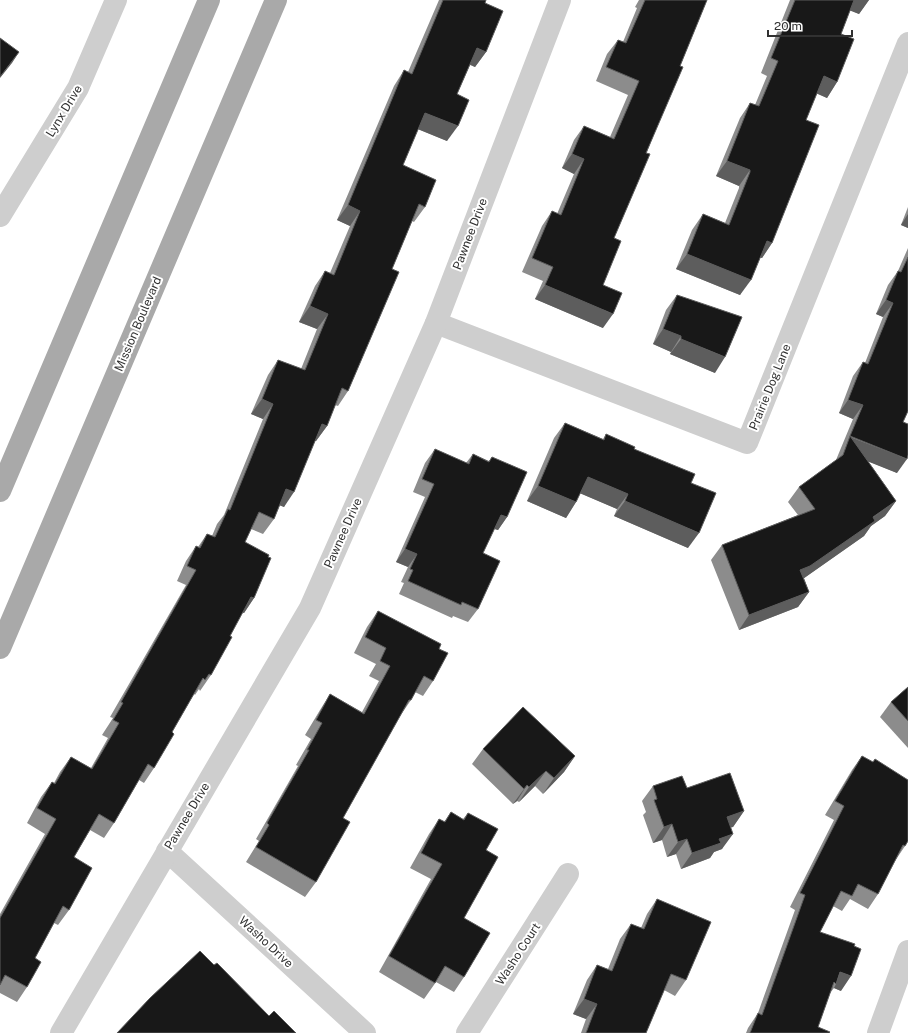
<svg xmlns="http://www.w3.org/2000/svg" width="908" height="1033" viewBox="0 0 908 1033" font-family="'Public Sans',sans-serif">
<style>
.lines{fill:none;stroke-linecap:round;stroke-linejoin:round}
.minor{stroke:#cecece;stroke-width:22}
.primary{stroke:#a9a9a9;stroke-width:22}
.wall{fill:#8c8c8c}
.shaded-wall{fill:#5d5d5d}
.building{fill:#181818;stroke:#5d5d5d}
.labels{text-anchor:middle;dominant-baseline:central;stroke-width:4;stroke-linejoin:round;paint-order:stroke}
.street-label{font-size:12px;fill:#313131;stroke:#fff}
</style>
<rect width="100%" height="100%" fill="#fff"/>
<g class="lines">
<g class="minor">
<path d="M0,216L78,88L116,0"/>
<path d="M436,323L747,443L908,43"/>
<path d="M167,851L365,1033"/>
<path d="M61,1033L310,608L436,323L560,0"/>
<path d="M467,1033L568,874"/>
<path d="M878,1033L908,951"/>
</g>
<g class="primary">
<path d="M0,491L209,0"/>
<path d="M0,648L276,0"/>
</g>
</g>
<g class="wall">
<path d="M439,0H486L485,3L486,52L475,67L470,65L457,94L447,141L418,129L403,165L425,207L414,222L412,221L392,269L348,391L338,406L335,405L327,426L316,441H315L284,507L280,505L274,519L263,534L251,529L245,542L254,598L244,613L242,612L230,636L211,675L200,691L199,689L195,695L194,694L172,732L154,768L144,783L139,780L114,823L104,838L90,830L74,857L69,910L58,925L54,923L35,958L27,987L17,1002L0,993V914L45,834L27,823L41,797L52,782L54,783L60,772L71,757L91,768L108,738L102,735L113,718L110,717L186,585L177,581L186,561L196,546L198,547L207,534L212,536L217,524L224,515L263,419L251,414L268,375L278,360L301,369L317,329L299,322L315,286L325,271L330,273L350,226L337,220L394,86L404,70L408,72Z"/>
<path d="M639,0H707L680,66L614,238L603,285V328L535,299L543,281L522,272L542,226L552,211L557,214L574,174L562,168L574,140L584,126L610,137L628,95L596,81L607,54L618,40L623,42L637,8L635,7Z"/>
<path d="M790,0H869L859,14L850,10L841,34L837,82L827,98L817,93L806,120L772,243L762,258L760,257L740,295L676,269L692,230L703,214L725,223L739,188V186L716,176L740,118L750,103L755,105L767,76L761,73Z"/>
<path d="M908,207V228L901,225Z"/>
<path d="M908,248V411L903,422L897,473L868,461L896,501L885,516L871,526L864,536L804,578L809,592L798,607L739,630L711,560L722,545L798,515L788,502L799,487L836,460L853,419L839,413L853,376L863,362L865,363L883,317L876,314L888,285L898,271Z"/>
<path d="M677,295L715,373L670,354L671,352L653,344L666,310Z"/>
<path d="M565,423L603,439L606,434L634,449L691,483L688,548L614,516L617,509L580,493L576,502L566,518L527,501L554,438Z"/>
<path d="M435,449L466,463L473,454L489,461L492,457L507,517L498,530L494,529L483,553L478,609L468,622L453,616L452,618L399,594L404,583L401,582L408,567L396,562L425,497L413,492L425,463Z"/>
<path d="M378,611L439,649L433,681L423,696L415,692L411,700L400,716L343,818L316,882L305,897L246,862L259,841L256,839L298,766L296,765L311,739L305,735L320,710L330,694L362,712L379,681L369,676L376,664L354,653L367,627Z"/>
<path d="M908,687V748L880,717L891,702Z"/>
<path d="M483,749L575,756L564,772L543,794L535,786L519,802L517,801L513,804L472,764Z"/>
<path d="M862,756L905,846L895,861L878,894L868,909L850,899L842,911L833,906L820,932L841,991L834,988L830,993L818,1027L829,1033H746L748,1028L758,1013L795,910L790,907L834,820L825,815L852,770Z"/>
<path d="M653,786L687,788L744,811L733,827H731L722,849L714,852L710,858L681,869L676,854L667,857L662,840L653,843L643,815L646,812L642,801Z"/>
<path d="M451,812L463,819L468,813L486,850L464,918V977L454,992L436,982L424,999L379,972L431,879L410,868L429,834L439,819L444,822Z"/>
<path d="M657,899L686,980L675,996L664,990L646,1033H581L586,1019L573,1014L587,980L597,965L608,969L620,939L631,924L641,928L647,914Z"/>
</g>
<g class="shaded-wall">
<path d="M852,0H869L859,14L846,9Z"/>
<path d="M477,48L486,52L475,67L467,63Z"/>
<path d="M19,52L12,63L0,78V77Z"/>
<path d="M824,76L837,82L827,98L813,92Z"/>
<path d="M425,113L458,126L447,141L415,128Z"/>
<path d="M572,154L584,159L574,174L562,168Z"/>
<path d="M727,161L750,170L739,186L716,176Z"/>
<path d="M348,205L360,211L350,226L337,220Z"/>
<path d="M908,214V228L901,225Z"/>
<path d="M767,241L772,243L762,258L756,256Z"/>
<path d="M687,254L751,280L740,295L676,269Z"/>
<path d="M545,285L613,314L603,328L535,299Z"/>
<path d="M886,300L893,303L883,317L876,314Z"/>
<path d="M310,306L328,314L317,329L299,322Z"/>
<path d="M663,329L681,336L671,352L653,344Z"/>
<path d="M681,339L725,357L715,373L670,354Z"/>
<path d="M262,399L273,404L263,419L251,414Z"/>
<path d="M848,400L863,405L853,419L839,413Z"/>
<path d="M322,424L327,426L316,441L311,439Z"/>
<path d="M850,437L907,459L897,473L844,452Z"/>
<path d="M588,477L628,494L617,509L577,492Z"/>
<path d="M538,486L576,502L566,518L527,501Z"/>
<path d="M286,489L294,492L284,507L276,504Z"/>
<path d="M625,501L699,533L688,548L614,516Z"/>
<path d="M896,501L885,516L871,526L864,536L800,581V570Z"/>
<path d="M501,515L507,517L498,530L492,528Z"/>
<path d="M405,549L417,554L408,567L396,562Z"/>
<path d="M809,592L798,607L739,630L749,615Z"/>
<path d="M251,597L254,598L244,613L240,612Z"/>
<path d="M575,756L564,772L543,794L554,778Z"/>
<path d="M546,771L535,786L519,802L529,787Z"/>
<path d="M527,785L517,801L513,804L524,789Z"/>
<path d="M744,811L733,827L716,832L727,817Z"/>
<path d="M672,824L662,840L653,843L664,827Z"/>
<path d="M733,834L722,849L714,852L710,858L681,869L692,853L719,839Z"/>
<path d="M687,839L676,854L667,857L678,842Z"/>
<path d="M840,972L851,976L841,991L834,988L836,984Z"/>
<path d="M584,999L597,1004L586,1019L573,1014Z"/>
</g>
<g class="building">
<path d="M443,0H486L485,3L503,11L486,52L477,48L457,94L469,100L458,126L425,113L403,165L436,180L425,207L419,204L392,269L399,272L348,391L342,388L327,426L322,424L294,492L286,489L274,519L259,512L245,542L269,555L268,557L271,558L254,598L251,597L230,636L232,637L211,675L209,674L205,680L203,678L172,732L174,734L154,768L148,764L114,823L99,814L74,857L92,868L69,910L63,906L35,958L41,962L27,987L5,975L0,985V918L56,819L37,808L52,782L55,784L71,757L92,769L119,723L113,720L123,703L121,702L196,570L187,566L196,546L200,548L207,534L215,537L228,509L230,510L273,404L262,399L278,360L305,370L328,314L310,306L325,271L334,275L360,211L348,205L404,70L412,74Z"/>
<path d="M645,0H707L680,66L683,67L646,153L650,154L614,238L621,241L603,285L622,293L613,314L545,285L553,267L532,258L552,211L561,215L584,159L572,154L584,126L614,139L639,81L606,67L618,40L626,43Z"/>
<path d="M795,0H854L841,34L854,39L837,82L824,76L806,120L819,125L772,243L767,241L751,280L687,254L703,214L729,225L750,172V170L727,161L750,103L759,106L778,61L771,58Z"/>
<path d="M0,38L19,52L0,77Z"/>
<path d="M908,257V411L903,422L908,424V455L907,459L850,436L863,405L848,400L863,362L868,364L893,303L886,300L898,271L901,272Z"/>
<path d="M677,295L742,317L725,357L681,339V336L663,329Z"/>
<path d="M565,423L604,440L606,434L635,447L634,449L695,474L691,483L716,493L699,533L625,501L628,494L588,477L576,502L538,486Z"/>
<path d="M850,436L896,501L873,517L875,521L810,566L800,570L809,592L749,615L722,545L815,509L799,487L843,455Z"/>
<path d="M435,449L469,464L473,454L489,462L492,457L527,472L507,517L501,515L483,553L500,561L478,609L462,602L461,605L408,581L413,570L410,569L417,554L405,549L434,484L422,479Z"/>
<path d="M378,611L441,644L439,649L448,653L433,681L424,676L411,700H409L343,818L350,822L316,882L256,847L269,825L267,823L309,750H307L322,723L316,720L330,694L364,714L390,666L380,661L386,648L365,637Z"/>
<path d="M908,687V721L891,702Z"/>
<path d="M523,707L575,756L554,778L546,771L529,787L527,785L524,789L483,749Z"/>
<path d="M862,756L873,762L875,759L908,780V841L905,846L903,845L878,894L858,884L852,896L841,891L820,932L855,944L854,946L861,949L851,976L840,972L836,984L834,982L818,1027L830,1032L829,1033H750L758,1013L762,1015L805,895L800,893L844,806L835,801Z"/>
<path d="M730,773L744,811L727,817L733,834L719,839L721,843L692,853L687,839L678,842L672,824L664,827L654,800L657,799L653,786L682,776L687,788Z"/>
<path d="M451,812L464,820L468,813L498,829L486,850L498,857L464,918L490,933L464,977L445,966L435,983L389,956L442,864L421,853L439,819L445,822Z"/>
<path d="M657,899L711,922L686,980L671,974L646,1033H586L597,1004L584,999L597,965L612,971L631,924L644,929Z"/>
<path d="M200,951L214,965L217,963L269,1016L274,1011L296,1033H117L150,998Z"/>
</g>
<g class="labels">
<g class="street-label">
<text transform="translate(64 111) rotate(-59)">Lynx Drive</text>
<text transform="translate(470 234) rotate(-69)">Pawnee Drive</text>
<text transform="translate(138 324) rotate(-67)">Mission Boulevard</text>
<text transform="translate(770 387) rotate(-68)">Prairie Dog Lane</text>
<text transform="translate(343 533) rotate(-66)">Pawnee Drive</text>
<text transform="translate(187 816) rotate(-59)">Pawnee Drive</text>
<text transform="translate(266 942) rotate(43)">Washo Drive</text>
<text transform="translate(518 954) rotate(-57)">Washo Court</text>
</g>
</g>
<path d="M768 30v6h84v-6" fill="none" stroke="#313131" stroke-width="2"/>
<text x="774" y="30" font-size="12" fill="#313131" stroke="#ffffff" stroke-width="3" paint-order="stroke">20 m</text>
</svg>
